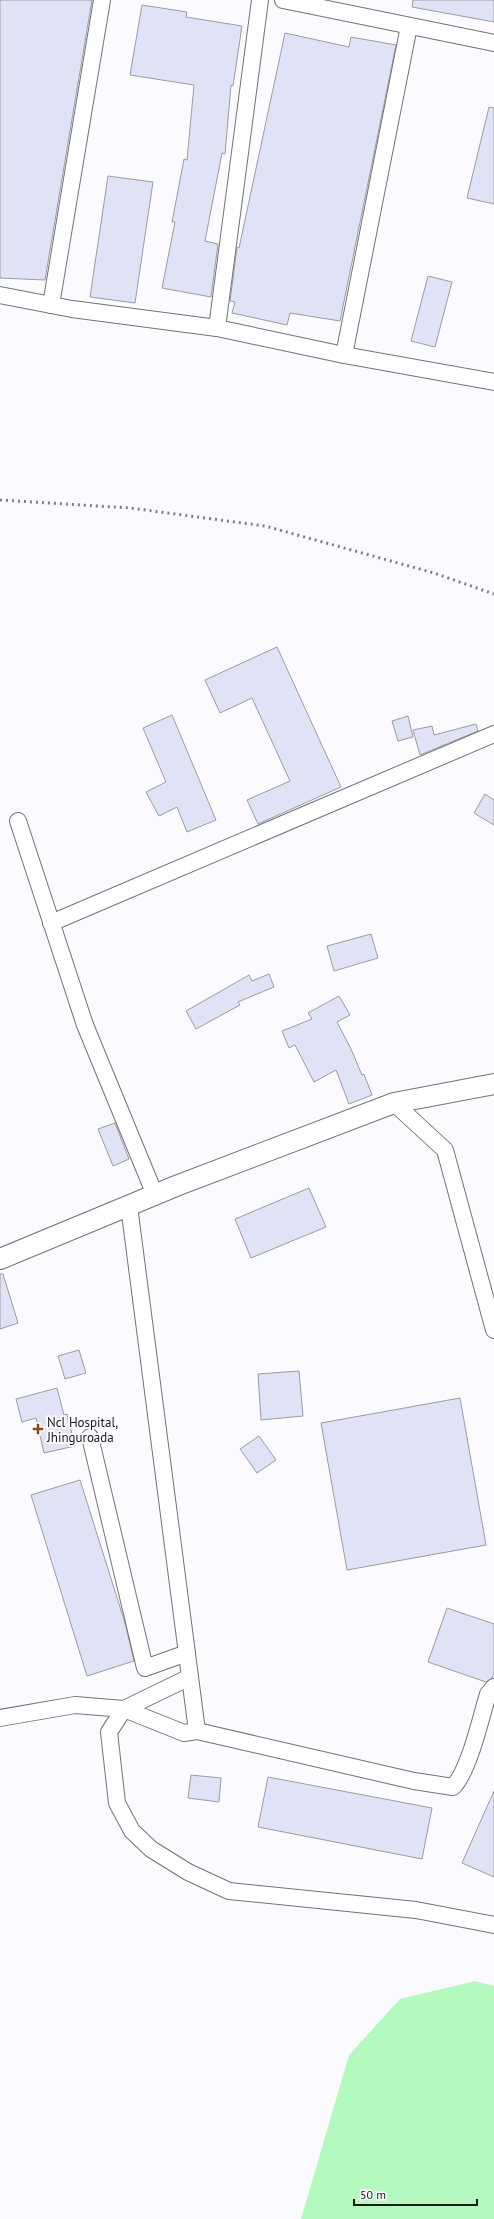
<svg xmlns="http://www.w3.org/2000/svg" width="494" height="2219" viewBox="0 0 494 2219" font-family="'PT Sans',sans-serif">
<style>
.green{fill:#b4f9be}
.building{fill:#e0e2f5;stroke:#9b9ca1}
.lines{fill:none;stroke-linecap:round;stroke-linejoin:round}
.minor-casing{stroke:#727377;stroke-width:18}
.tertiary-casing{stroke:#727377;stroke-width:22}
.minor{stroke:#fff;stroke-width:16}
.tertiary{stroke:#fff;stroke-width:20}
.rail{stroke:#7f7f82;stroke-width:3;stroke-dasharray:2 4;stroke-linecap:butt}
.poi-dot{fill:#8b4917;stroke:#fbfbff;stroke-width:1.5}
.labels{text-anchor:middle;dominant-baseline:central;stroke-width:4;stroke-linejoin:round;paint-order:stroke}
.poi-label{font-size:13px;fill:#1a1a1c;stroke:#fbfbff;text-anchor:start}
</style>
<rect width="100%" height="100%" fill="#fbfbff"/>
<path class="green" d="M475,1981L494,1986V2219H301L349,2055L400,1999Z"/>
<g class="building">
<path d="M0,0H92L45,280L0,278Z"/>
<path d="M413,0H494V22L412,7Z"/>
<path d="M142,5L187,12L186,17L242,26L233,86L231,85L225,154L222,153L205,241L218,244L211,297L162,288L175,222H172L184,159L187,160L194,85L130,75Z"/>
<path d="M285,33L349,47L351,37L396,45L340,321L290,313L287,325L232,313L235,302L230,301L237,247L239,248Z"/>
<path d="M489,107L494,108V204L467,198Z"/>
<path d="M108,176L153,182L135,303L90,297Z"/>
<path d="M428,276L452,282L435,347L411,341Z"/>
<path d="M277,647L341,787L258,824L247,800L290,781L252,698L220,713L205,680Z"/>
<path d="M172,715L216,820L187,832L177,807L159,816L146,792L166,782L143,728Z"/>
<path d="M408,716L413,737L398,741L392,721Z"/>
<path d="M476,724L478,731L420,755L413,730L432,726L434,735Z"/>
<path d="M485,794L494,800V825L474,813Z"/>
<path d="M371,934L378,958L334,971L327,946Z"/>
<path d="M269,974L274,987L238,1002L240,1005L196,1029L186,1011L249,975L252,981Z"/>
<path d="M339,996L350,1015L337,1022L351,1049L362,1075L364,1074L372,1095L349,1104L336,1070L314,1082L295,1045L289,1048L282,1031L312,1019L308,1013Z"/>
<path d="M115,1123L129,1159L113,1166L98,1129Z"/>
<path d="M309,1188L326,1227L251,1258L235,1219Z"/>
<path d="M0,1274H3L18,1323L0,1329Z"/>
<path d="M79,1350L86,1373L65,1379L58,1356Z"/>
<path d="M299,1371L303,1416L261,1420L258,1374Z"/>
<path d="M57,1388L64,1415L67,1414L75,1446L44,1453L36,1418L22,1422L16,1399Z"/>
<path d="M460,1398L486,1545L347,1570L321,1423Z"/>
<path d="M259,1436L276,1460L257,1473L240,1449Z"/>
<path d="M80,1480L125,1623L134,1661L87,1676L31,1495Z"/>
<path d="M447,1608L494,1624V1673L492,1678L486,1682L428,1662Z"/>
<path d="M191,1775L221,1778L219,1802L188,1798Z"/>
<path d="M268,1777L432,1808L422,1859L258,1827Z"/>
<path d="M494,1791V1877L462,1863Z"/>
</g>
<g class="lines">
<defs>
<g id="minor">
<path d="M283,0L494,43"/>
<path d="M0,295L72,309L217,328L344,355L494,382"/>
<path d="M51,305L102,0"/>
<path d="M217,328L260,0"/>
<path d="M344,355L409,26"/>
<path d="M18,821L85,1025L155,1195"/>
<path d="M51,923L494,734"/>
<path d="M394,1103L445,1150L494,1330"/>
<path d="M129,1206L197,1731"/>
<path d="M90,1437L145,1668L187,1653"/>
<path d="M190,1677L124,1709L109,1732L117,1803L132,1831L151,1849L188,1872L229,1891L416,1910L494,1925"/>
<path d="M0,1718L75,1705L124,1709L184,1733L197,1731L414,1781L453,1787C469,1771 481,1717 488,1694L494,1687"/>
</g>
<path id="tertiary" d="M0,1259L176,1186L394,1103L494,1084"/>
</defs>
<use href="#minor" class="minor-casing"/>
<use href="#tertiary" class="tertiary-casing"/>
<use href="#minor" class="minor"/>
<use href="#tertiary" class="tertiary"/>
<path class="rail" d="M0,500L130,508L265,526L434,573L494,594"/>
</g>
<path class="poi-dot" d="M36 1423h4v4h4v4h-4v4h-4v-4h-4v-4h4z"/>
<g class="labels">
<g class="poi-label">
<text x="47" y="1422">Ncl Hospital,<tspan x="47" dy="15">Jhinguroada</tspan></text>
</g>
</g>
<path d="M354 2199v6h123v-6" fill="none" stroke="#1a1a1c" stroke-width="2"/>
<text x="360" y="2199" font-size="12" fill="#1a1a1c" stroke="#fbfbff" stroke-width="3" paint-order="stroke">50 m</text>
</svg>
